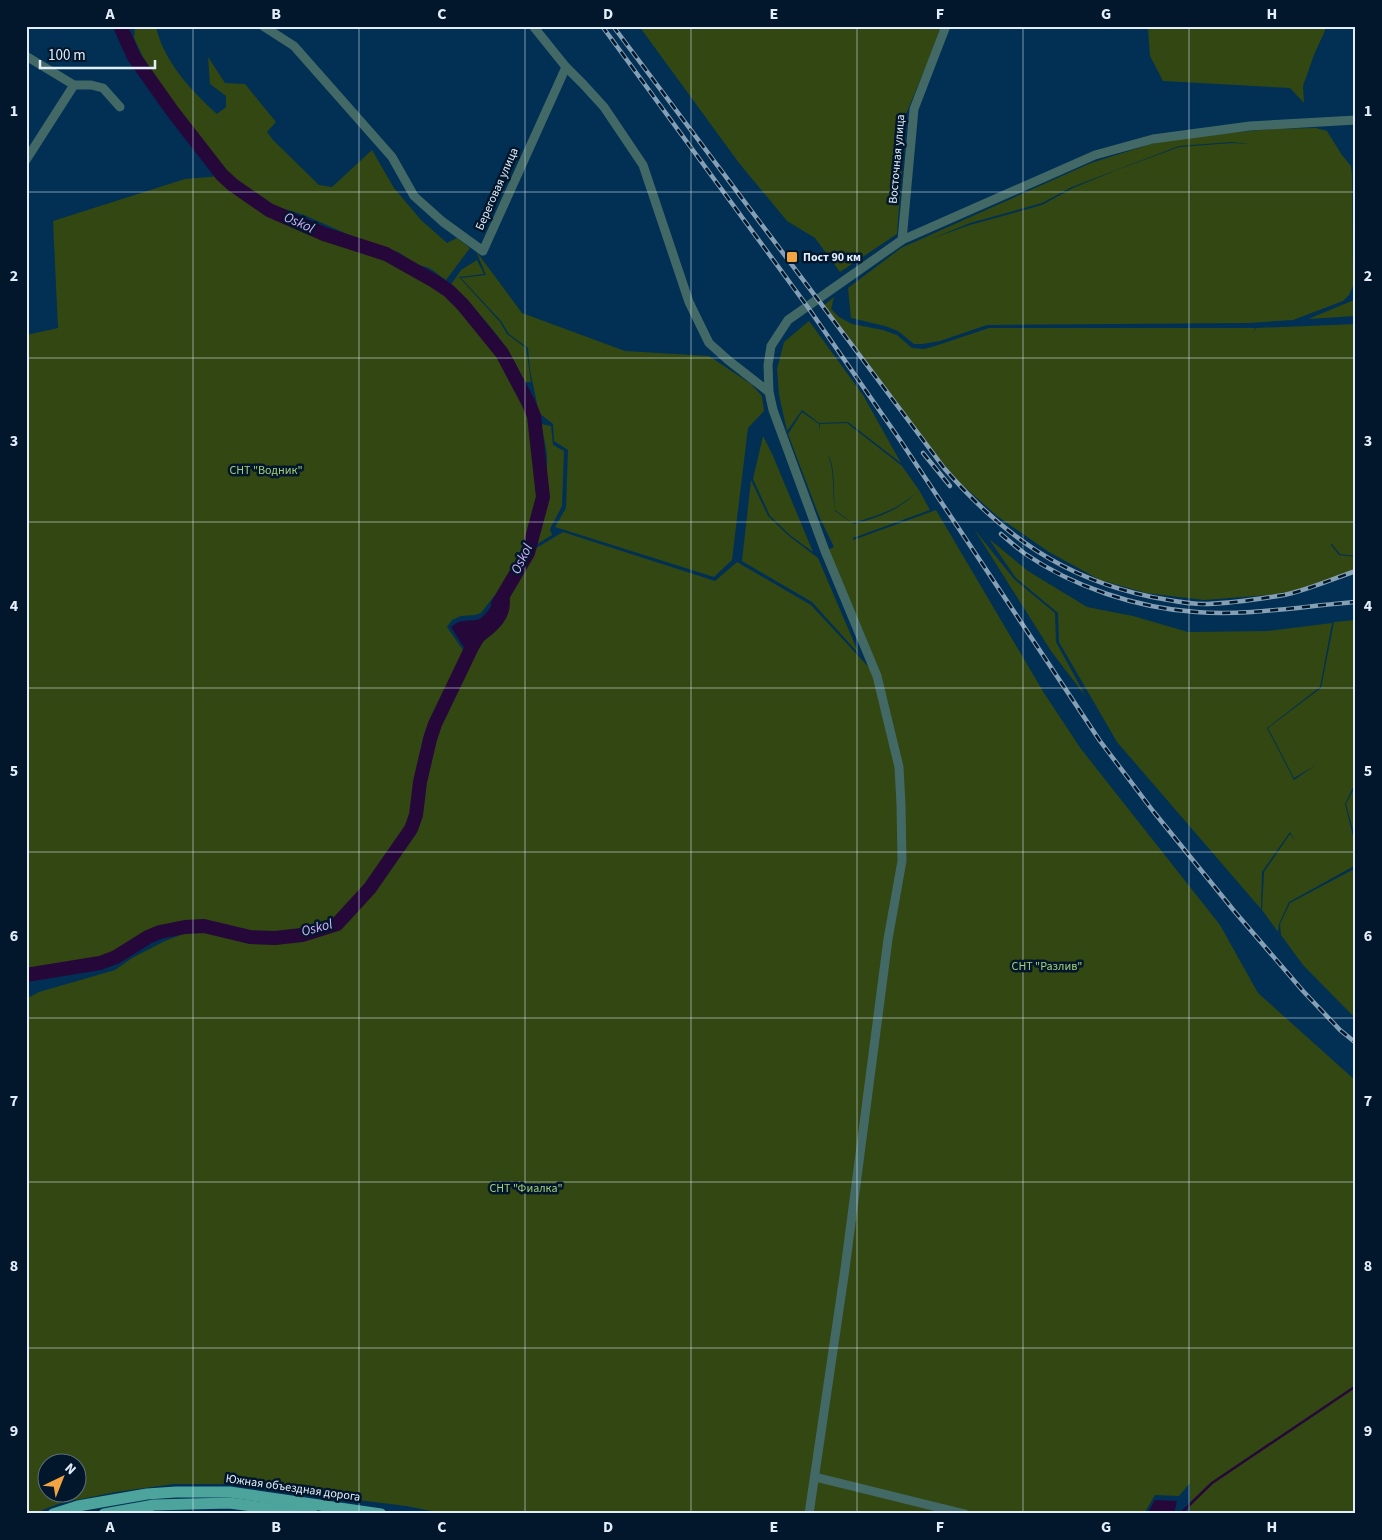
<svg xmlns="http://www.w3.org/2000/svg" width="1382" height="1540" viewBox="0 0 1382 1540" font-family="'Source Sans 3',sans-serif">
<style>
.green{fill:#324712;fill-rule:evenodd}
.water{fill:#260739}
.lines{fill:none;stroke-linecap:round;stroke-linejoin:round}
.stream{stroke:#260739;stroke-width:2.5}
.river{stroke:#260739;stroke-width:14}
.minor{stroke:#426966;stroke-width:9}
.major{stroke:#4ca49d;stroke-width:11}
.rail-casing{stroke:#859fb5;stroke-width:4.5}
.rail{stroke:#02172c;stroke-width:2.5;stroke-dasharray:8;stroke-linecap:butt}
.grid{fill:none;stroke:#e3eefa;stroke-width:1;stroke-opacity:0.55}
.poi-dot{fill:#f3a442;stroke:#02172c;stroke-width:2}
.labels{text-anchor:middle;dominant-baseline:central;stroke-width:5;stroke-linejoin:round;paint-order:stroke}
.street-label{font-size:12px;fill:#e3eefa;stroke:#02172c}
.poi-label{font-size:12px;font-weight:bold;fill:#e3eefa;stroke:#02172c;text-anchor:start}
.park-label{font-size:12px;fill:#a7cd76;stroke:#02172c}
.water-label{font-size:14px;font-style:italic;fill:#d7abfd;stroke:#02172c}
.neatline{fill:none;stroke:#e3eefa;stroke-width:2}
.grid-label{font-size:16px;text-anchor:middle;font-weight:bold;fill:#e3eefa}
</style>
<rect width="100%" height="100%" fill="#013054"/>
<g class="green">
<path d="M135,26H156C162,59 192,92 217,114L226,107V96L210,84L208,57L225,83L245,84L276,122L267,132L273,140L319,185L332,187L372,150L394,188L421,220L447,243L457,238L470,248L446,280C436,274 429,264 417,266L400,253L354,237L304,215L275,206L238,182L227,171L178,111L143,57L134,38Z"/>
<path d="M639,26H943L906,114L897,234L840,272L815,238L787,221L739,163Z"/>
<path d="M1151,26H1327L1314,55L1303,86L1304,103L1290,88L1163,81L1150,56L1148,29Z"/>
<path d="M1316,128L1327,131L1330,136L1342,155L1351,166L1352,175L1353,286L1349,295L1343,301L1293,320L1249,323L987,325L940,341L922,344H914L898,331L885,326L851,318L848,288L901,248L1091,163L1151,144L1185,137L1272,129ZM1232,142L1249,144L1233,143L1179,147L1117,170L1073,188L1042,205L970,225L933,238L970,223L1042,203L1072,187L1179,146Z"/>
<path d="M221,176L231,186L267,212L323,237L384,257L446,293L461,307L499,353L516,383L531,415L539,496L526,550L522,559L506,586L494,596L481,613L475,615L461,616L452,620L447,627L465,653L426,738L416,781L412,813L407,826L367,885L343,911L333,918L300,929L274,932H251L234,928L205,920L185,922L160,927L99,959L26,970V335L58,328L53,221L185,179Z"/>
<path d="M476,251L522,313L625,351L709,356L751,384L762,396L764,411L748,428L732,560L714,577L555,527L566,508L568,450L554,441L553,424L539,413L530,370L528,348L509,334L501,321L461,278L486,275Z"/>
<path d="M477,260L484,274L459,277L500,322L507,334L526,348L531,382H522C518,354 472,303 450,286L461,270Z"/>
<path d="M834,297L831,309L839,317L852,324L883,330L897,335L912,348L924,349L935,346L989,328H1255L1253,332L1256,328L1356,324V556L1340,554L1331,543V545L1339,555L1356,557V570L1294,593L1204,600L1146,593L1100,580L1049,552L997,516L960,483L914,429L823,306Z"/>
<path d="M1354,300L1356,302V316L1308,319Z"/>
<path d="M809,321L863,395L901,463L848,422L819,423L802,410L787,431L779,395L777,369L784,342Z"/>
<path d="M802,412L819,424V431L820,424L847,423L902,466L919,490C899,509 880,515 853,523L835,510C833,495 836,467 828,455C835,471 832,493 835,511L854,524C882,516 898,511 919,490L930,510L853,538V540L936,510L1044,693L1081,749L1220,925L1258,993L1356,1081V1514H1190V1483L1179,1496L1155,1495L1144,1514H447L406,1506L231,1484H174L116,1492L61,1503L32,1514H26V999L39,992L115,970L132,958L165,941L204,926L250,937L275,938L302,935L337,924L370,888L411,829L416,815L420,782L430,739L435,724L472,647L508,589L528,553L563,532L715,581L737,562L811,605L876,675L825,551L834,547L819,516L788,434ZM48,1462H78V1492H48Z"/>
<path d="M541,424L551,426L553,445L564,451L562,506L550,529L552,535L534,546C542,516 548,486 547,455C546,445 543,434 541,424Z"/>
<path d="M763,436L773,456L813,552L790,535L770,516L753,479Z"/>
<path d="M751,480L768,516L789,536L818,558L859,654L812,602L742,561Z"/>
<path d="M974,529L1014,579L1055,613L1056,642L1086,697L1051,651Z"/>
<path d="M989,539L1028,571L1087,607L1133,616L1188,632L1267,631L1332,623L1320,687L1267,728L1294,780L1316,765L1294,778L1268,728L1321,688L1334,622L1356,620V781L1345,804L1356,848V865L1289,902L1279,924L1278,932L1262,910L1264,872L1290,834L1295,841L1290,832L1262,872L1261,909L1117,742L1059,642L1058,613L1016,578Z"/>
<path d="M1356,785V841L1346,804Z"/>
<path d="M1356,868V1019L1303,965L1281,935L1280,924L1290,903Z"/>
</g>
<g class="water">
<path d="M508,589C517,623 492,633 470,652L463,646L451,627C464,616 470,624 481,618C488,613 490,606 496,599C499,596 504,592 508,589Z"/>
<path d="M1155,1500L1177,1501L1174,1514H1147Z"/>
</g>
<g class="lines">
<path class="stream" d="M1180,1514L1212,1483L1356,1386"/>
<g class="river">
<path d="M120,26L134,57L173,112L222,175L233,185L269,210L324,234L386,254L434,281L449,291L463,305L502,353L528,402L534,416L543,497L528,553L498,604"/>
<path d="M26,975L100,963L116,957L148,937L160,932L185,927L204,926L250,937L275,938L302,935L337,924L370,888L411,829L416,815L420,782L430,739L435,724L472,647L479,635"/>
</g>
<g class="minor">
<path d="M263,26L294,46L392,157L414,196L443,222L483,251L566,67"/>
<path d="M533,26L566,67L583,84L604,107L643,165L689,302L709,343L728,360L769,392"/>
<path d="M26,56L74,85H91L103,88L120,107"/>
<path d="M26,160L74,85"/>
<path d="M902,240L914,109L946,26"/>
<path d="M815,1477L965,1514"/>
<path d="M809,1514L845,1269L888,939L902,861L901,805L899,767L877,676L825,551L773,410L769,392L768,365L771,346L788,320L902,240L1095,155L1153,139L1250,126L1356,120"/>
</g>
<g class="major">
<path d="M53,1514L78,1506L147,1494L176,1492H230L381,1514"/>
<path d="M104,1514L154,1505L229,1503L313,1514"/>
</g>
<defs>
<g id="rail">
<path d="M602,26L807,306L900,440L1100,741L1153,811L1235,912L1303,991L1340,1030L1356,1043"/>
<path d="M613,26L944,468C1002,535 1064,579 1152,597C1170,600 1190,605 1208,604C1233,603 1259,599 1284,595C1308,590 1332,579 1356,571"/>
<path d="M923,453L950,486"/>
<path d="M1001,534C1008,540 1016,547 1024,553C1073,587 1137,608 1196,612C1249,616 1303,606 1356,602"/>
</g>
</defs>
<use href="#rail" class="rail-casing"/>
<use href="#rail" class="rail"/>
</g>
<path class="grid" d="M193,26V1514M359,26V1514M525,26V1514M691,26V1514M857,26V1514M1023,26V1514M1189,26V1514M26,192H1356M26,358H1356M26,522H1356M26,688H1356M26,852H1356M26,1018H1356M26,1182H1356M26,1348H1356"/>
<rect class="poi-dot" x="786" y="251" width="12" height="12" rx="2.5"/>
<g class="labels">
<g class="street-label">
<text transform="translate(897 159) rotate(-85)">Восточная улица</text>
<text transform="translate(497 189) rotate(-66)">Береговая улица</text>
<text transform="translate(293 1488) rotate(8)">Южная объездная дорога</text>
</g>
<g class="poi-label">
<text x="803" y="257">Пост 90 км</text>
</g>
<g class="park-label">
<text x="266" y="470">СНТ "Водник"</text>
<text x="1047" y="966">СНТ "Разлив"</text>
<text x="526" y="1188">СНТ "Фиалка"</text>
</g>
<g class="water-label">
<text transform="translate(299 223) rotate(24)">Oskol</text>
<text transform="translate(522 559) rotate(-64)">Oskol</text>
<text transform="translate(317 928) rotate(-15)">Oskol</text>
</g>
</g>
<rect width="1382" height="1540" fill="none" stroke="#02172c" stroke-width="55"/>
<g transform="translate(62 1478) rotate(43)"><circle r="24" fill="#02172c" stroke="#5c6d7e"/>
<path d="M0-4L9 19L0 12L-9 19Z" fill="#f3a442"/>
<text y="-8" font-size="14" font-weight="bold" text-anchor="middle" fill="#e3eefa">N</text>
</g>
<path d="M40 60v8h115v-8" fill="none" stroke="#e3eefa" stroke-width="2.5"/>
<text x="48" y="60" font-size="15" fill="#e3eefa" stroke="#02172c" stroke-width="4" paint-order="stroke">100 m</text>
<rect x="28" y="28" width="1326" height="1484" class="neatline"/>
<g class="grid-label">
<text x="110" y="19">A</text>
<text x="276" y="19">B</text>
<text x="442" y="19">C</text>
<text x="608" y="19">D</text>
<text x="774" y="19">E</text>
<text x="940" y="19">F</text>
<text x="1106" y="19">G</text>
<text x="1272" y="19">H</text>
<text x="14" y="116">1</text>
<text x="1368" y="116">1</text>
<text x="14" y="281">2</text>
<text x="1368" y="281">2</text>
<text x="14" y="446">3</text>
<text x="1368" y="446">3</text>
<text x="14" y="611">4</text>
<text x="1368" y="611">4</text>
<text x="14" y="776">5</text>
<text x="1368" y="776">5</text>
<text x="14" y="941">6</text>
<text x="1368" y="941">6</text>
<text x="14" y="1106">7</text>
<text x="1368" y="1106">7</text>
<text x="14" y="1271">8</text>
<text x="1368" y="1271">8</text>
<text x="14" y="1436">9</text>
<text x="1368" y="1436">9</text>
<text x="110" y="1532">A</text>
<text x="276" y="1532">B</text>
<text x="442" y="1532">C</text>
<text x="608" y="1532">D</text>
<text x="774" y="1532">E</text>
<text x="940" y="1532">F</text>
<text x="1106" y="1532">G</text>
<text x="1272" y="1532">H</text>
</g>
</svg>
